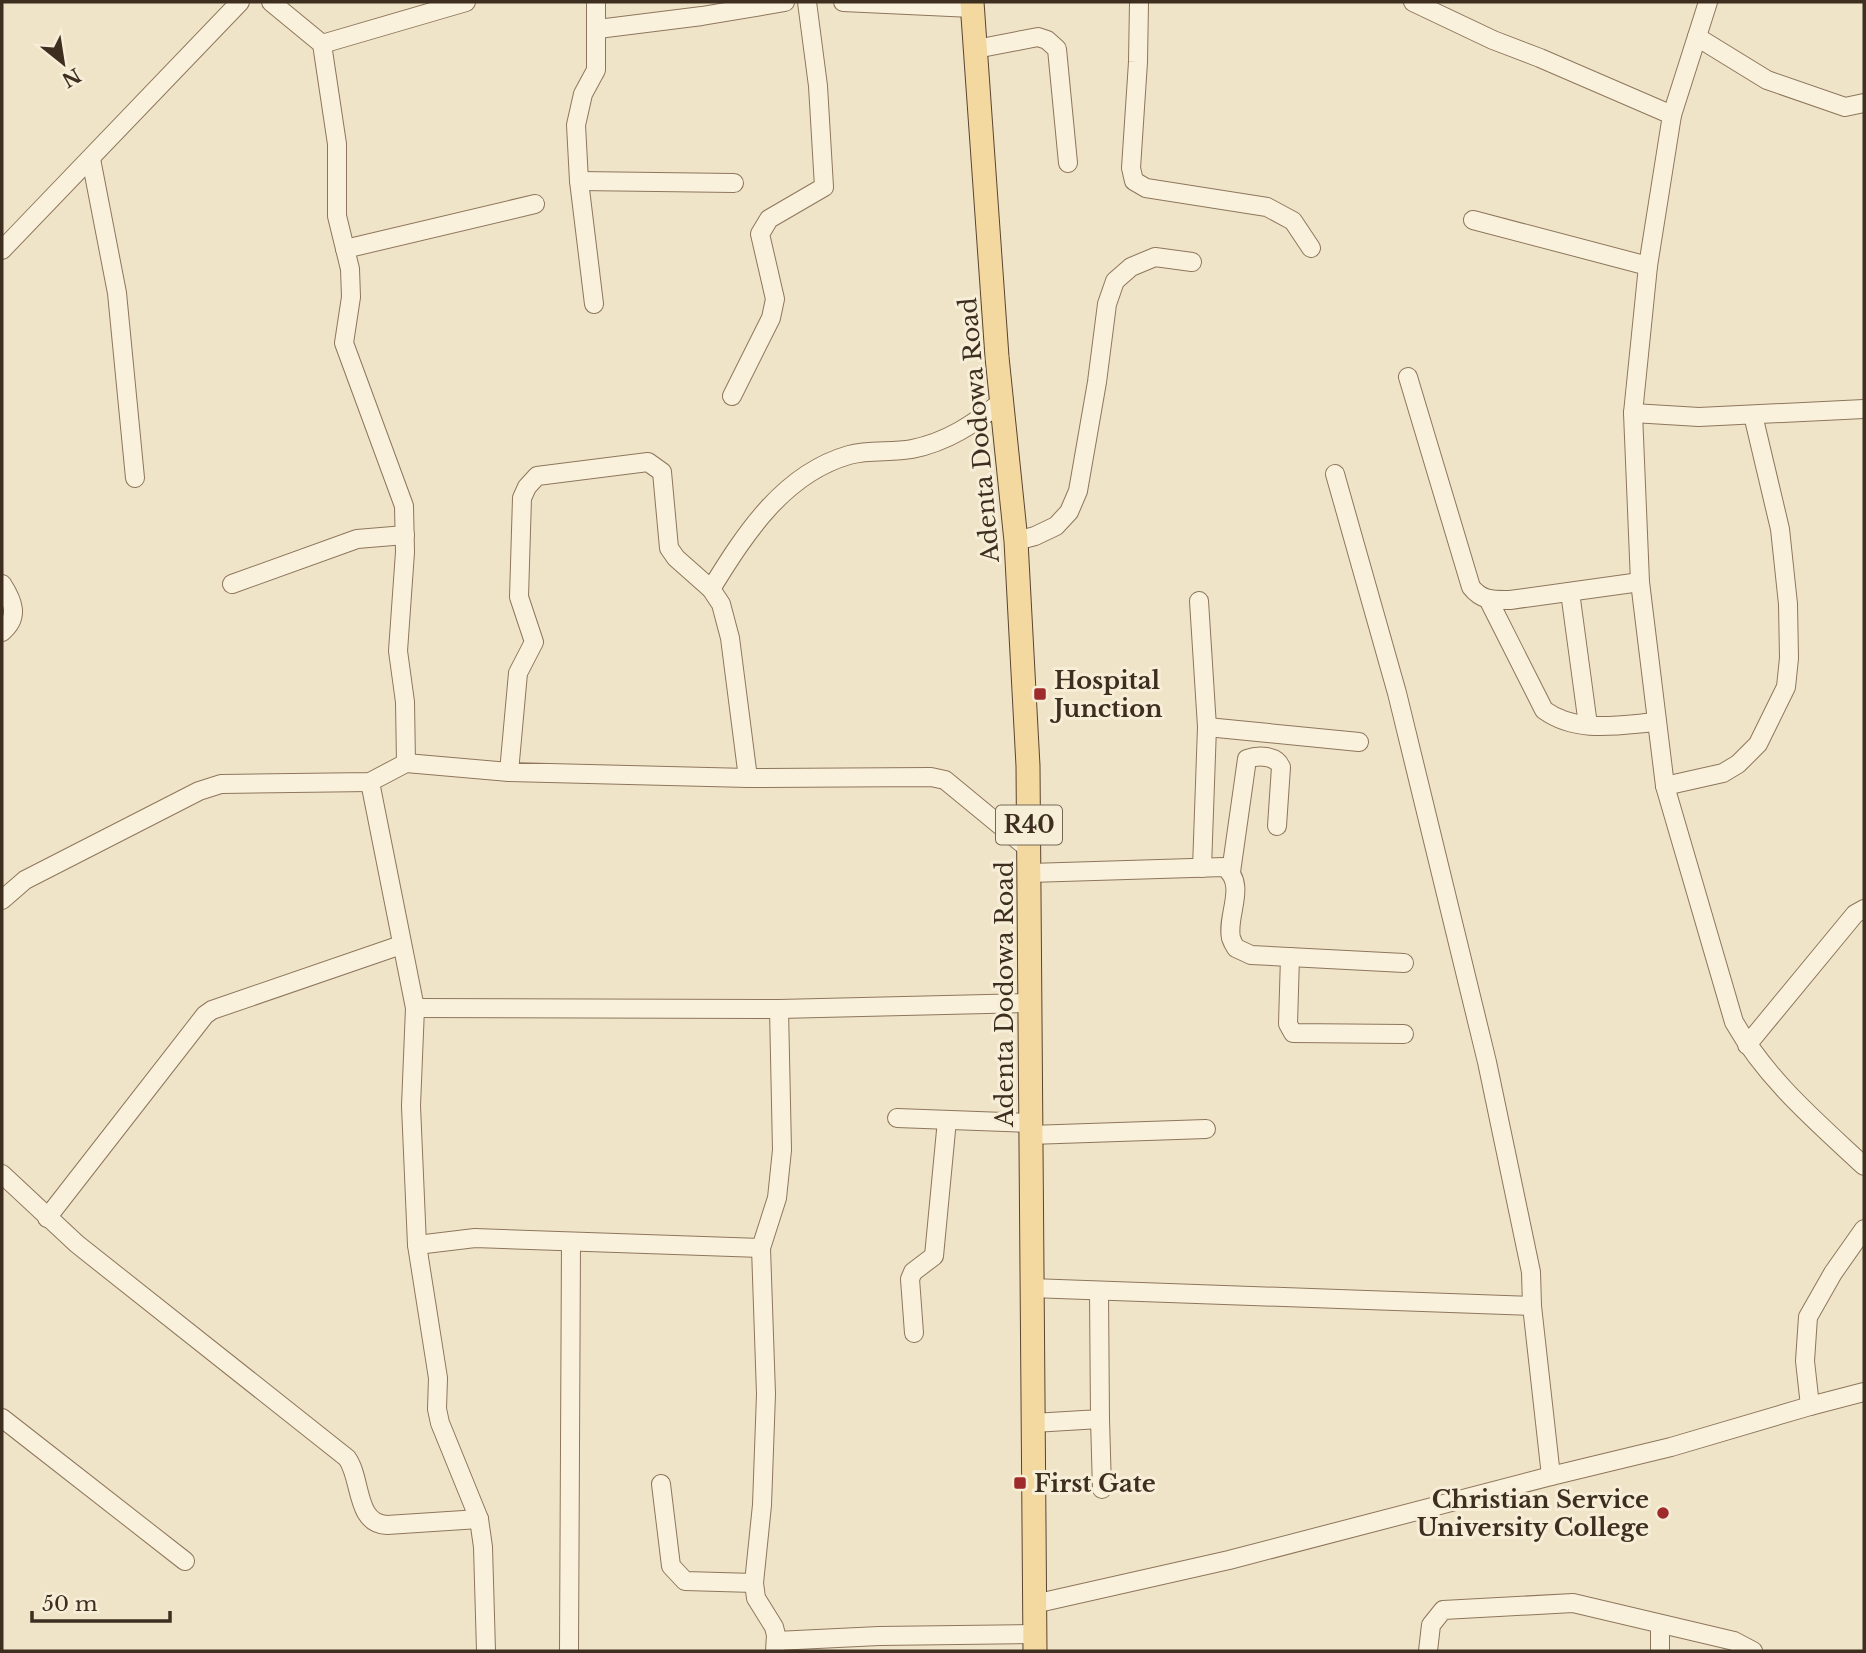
<svg xmlns="http://www.w3.org/2000/svg" width="1866" height="1653" viewBox="0 0 1866 1653" font-family="'Libre Baskerville',serif">
<style>
.lines{fill:none;stroke-linecap:round;stroke-linejoin:round}
.minor-casing{stroke:#8d765c;stroke-width:20}
.major-casing{stroke:#5b4430;stroke-width:25}
.minor{stroke:#faf1dc;stroke-width:18}
.major{stroke:#f3d9a0;stroke-width:23}
.poi-dot{fill:#9e2a2b;stroke:#f7eed8;stroke-width:2.5}
.labels{text-anchor:middle;dominant-baseline:central;stroke-width:6;stroke-linejoin:round;paint-order:stroke}
.shield{fill:#f7eed8;stroke:#756857;stroke-width:2}
.shield-label{font-size:23px;font-weight:bold;fill:#3d2e20}
.street-label{font-size:24px;fill:#3d2e20;stroke:#f7eed8}
.poi-label{font-size:24px;font-weight:bold;fill:#3d2e20;stroke:#f7eed8;text-anchor:start}
</style>
<rect width="100%" height="100%" fill="#f0e4c8"/>
<g class="lines">
<defs>
<g id="minor">
<path d="M271,2L322,44L337,144V216L350,269L351,297L344,343L404,506L405,552L398,651L405,702L406,763"/>
<path d="M843,2L972,8"/>
<path d="M1139,2L1138,62L1131,168L1134,181L1146,188L1267,207L1293,221L1311,248"/>
<path d="M1413,2L1493,40L1540,58L1672,115"/>
<path d="M1708,2L1672,115L1648,266L1633,413L1640,582L1665,786L1734,1022C1767,1080 1816,1121 1864,1166"/>
<path d="M598,29L702,16L785,2"/>
<path d="M1697,37L1767,80L1845,107L1864,103"/>
<path d="M322,44L466,2"/>
<path d="M976,49L1038,37L1047,40L1057,49L1068,163"/>
<path d="M91,159L117,293L135,478"/>
<path d="M579,181L734,183"/>
<path d="M1473,220L1648,266"/>
<path d="M345,249L535,204"/>
<path d="M2,250L240,2"/>
<path d="M594,304L579,181L576,125L583,94L596,70V2"/>
<path d="M1408,377L1471,587C1482,601 1493,600 1510,600L1640,582"/>
<path d="M732,396L771,318L775,299L760,234L769,219L824,187L818,86L807,2"/>
<path d="M1633,413L1699,417L1864,409"/>
<path d="M1335,474L1397,693L1487,1062L1531,1272L1532,1306L1551,1476"/>
<path d="M1016,541L1035,536L1056,526L1069,512L1078,491L1097,382L1107,304L1115,281L1131,267L1155,257L1192,262"/>
<path d="M2,584C13,601 20,617 2,632"/>
<path d="M232,584L357,539L405,535"/>
<path d="M711,589C745,534 783,474 849,455C870,449 891,453 912,449C947,442 974,424 1001,402"/>
<path d="M1570,592L1588,725"/>
<path d="M1199,601L1207,727L1202,868"/>
<path d="M1489,601L1544,710C1577,734 1619,725 1657,722"/>
<path d="M1207,727L1359,742"/>
<path d="M509,772L518,673L534,642L519,597L522,498L527,487L537,476L648,462L662,472L669,548L676,558L711,589L721,604L730,638L748,778"/>
<path d="M370,782L415,1008L411,1106L417,1245L438,1378L437,1409L440,1423L479,1519L483,1547L486,1651"/>
<path d="M1665,786L1723,773L1738,764L1758,744L1786,687L1789,658L1788,604L1780,529L1753,415"/>
<path d="M1231,872L1247,759C1258,755 1276,755 1281,767L1277,826"/>
<path d="M1030,873L1224,867C1248,884 1226,915 1231,938C1232,941 1234,945 1236,948L1251,955L1404,963"/>
<path d="M2,900L25,880L199,791L221,784L370,782L406,763L509,772L748,778L931,777L945,780L1030,850"/>
<path d="M1290,957L1288,1024L1293,1033L1404,1034"/>
<path d="M415,1008L779,1009L1030,1003"/>
<path d="M1747,1045L1855,914L1864,909"/>
<path d="M897,1118L1030,1123"/>
<path d="M1030,1135L1206,1129"/>
<path d="M2,1174L77,1244L347,1458C362,1479 355,1524 387,1525L479,1519"/>
<path d="M47,1218L205,1015L212,1010L401,945"/>
<path d="M417,1245L475,1238L761,1248"/>
<path d="M1031,1288L1532,1306"/>
<path d="M914,1333L910,1279L913,1272L934,1256L947,1120"/>
<path d="M1810,1406L1805,1361L1808,1317L1833,1273L1864,1229"/>
<path d="M2,1418L185,1561"/>
<path d="M1100,1419L1102,1489"/>
<path d="M1033,1423L1100,1419L1099,1292"/>
<path d="M661,1484L671,1566L685,1581L754,1583"/>
<path d="M1034,1604L1229,1560L1551,1476L1671,1447L1810,1406L1864,1392"/>
<path d="M776,1641L879,1636L1034,1634"/>
<path d="M569,1651L571,1242"/>
<path d="M775,1651L776,1635L774,1627L756,1598L754,1583L762,1505L766,1394L761,1248L777,1198L782,1150L779,1009"/>
<path d="M1428,1651L1431,1625L1443,1610L1573,1603L1734,1641L1753,1651"/>
<path d="M1660,1651V1624"/>
</g>
<path id="major" d="M972,2L997,357L1016,541L1028,766L1035,1651"/>
</defs>
<use href="#minor" class="minor-casing"/>
<use href="#major" class="major-casing"/>
<use href="#minor" class="minor"/>
<use href="#major" class="major"/>
</g>
<g class="poi-dot">
<rect x="1033" y="687" width="14" height="14" rx="3.5"/>
<rect x="1013" y="1476" width="14" height="14" rx="3.5"/>
<circle cx="1663" cy="1513" r="7"/>
</g>
<g class="labels">
<rect class="shield" x="996" y="805.5" width="66" height="39" rx="5"/>
<g class="shield-label">
<text x="1029" y="825">R40</text>
</g>
<g class="street-label">
<text transform="translate(979 430) rotate(-95)">Adenta Dodowa Road</text>
<text transform="translate(1004 994) rotate(-90)">Adenta Dodowa Road</text>
</g>
<g class="poi-label">
<text x="1054" y="680">Hospital<tspan x="1054" dy="28">Junction</tspan></text>
<text x="1034" y="1483">First Gate</text>
<text x="1649" y="1499" text-anchor="end">Christian Service<tspan x="1649" dy="28">University College</tspan></text>
</g>
</g>
<rect width="1866" height="1653" fill="none" stroke="#3d2e20" stroke-width="7"/>
<g transform="translate(63 63) rotate(150)" stroke="#f7eed8" stroke-width="5" paint-order="stroke">
<path d="M0-5L12 26L0 18L-12 26Z" fill="#3d2e20"/>
<text y="-10" font-size="19" font-weight="bold" text-anchor="middle" fill="#3d2e20">N</text>
</g>
<path d="M32 1611v10h138v-10" fill="none" stroke="#3d2e20" stroke-width="3.5"/>
<text x="42" y="1611" font-size="21" fill="#3d2e20" stroke="#f7eed8" stroke-width="5" paint-order="stroke">50 m</text>
</svg>
